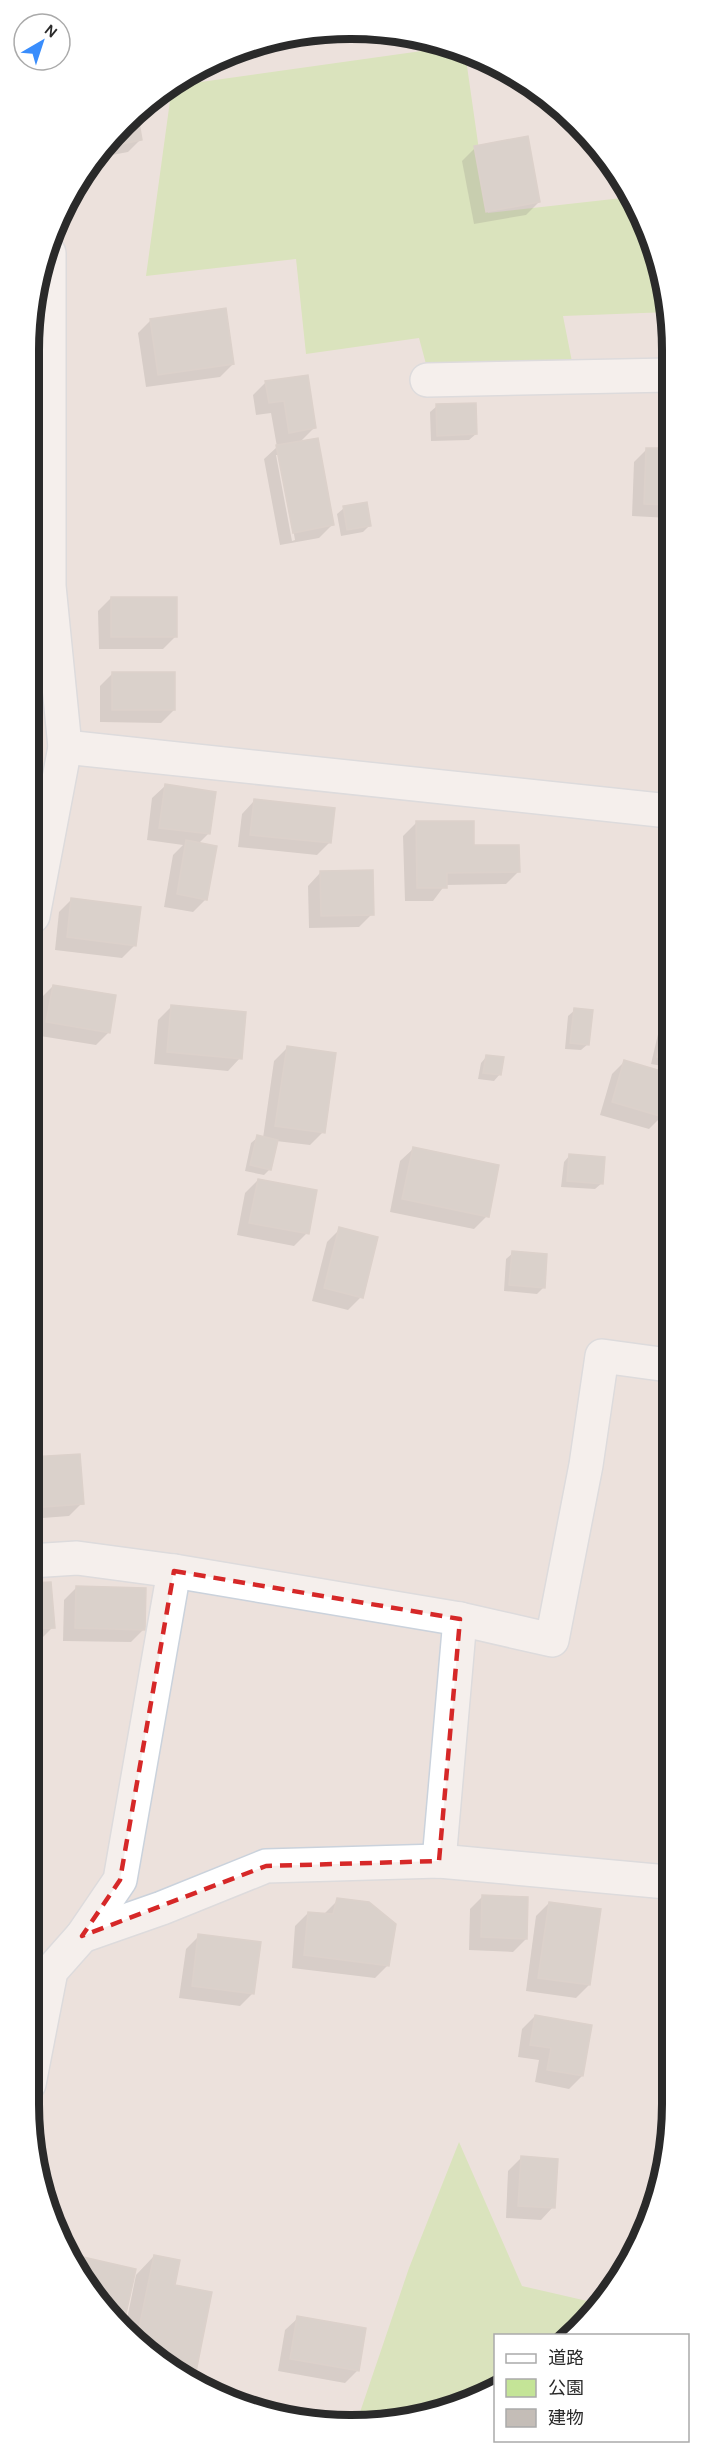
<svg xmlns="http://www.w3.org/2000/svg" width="701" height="2454" viewBox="0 0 701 2454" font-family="Karla,'Noto Sans JP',sans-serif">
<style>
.green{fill:#c4e497}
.shadow{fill:#0003;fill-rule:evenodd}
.building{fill:#c4bdb7;stroke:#c8bdb5;stroke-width:1.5}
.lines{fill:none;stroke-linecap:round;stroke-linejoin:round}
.street-casing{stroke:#cad2dc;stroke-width:36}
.street{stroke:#fff;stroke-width:33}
.marked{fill:none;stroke:#d62828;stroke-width:4.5;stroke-dasharray:12 8;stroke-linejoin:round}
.rim{fill:none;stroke:#2a2a2a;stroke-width:8}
</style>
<rect width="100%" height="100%" fill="#ece1dc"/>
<g class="green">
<path d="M450,47L465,52L488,213L631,197L639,208L670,312L563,316L574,372L430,379L419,338L306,354L296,259L146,276L172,86Z"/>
<path d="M459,2142L522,2286L596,2303L567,2335L496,2336L495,2386L454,2409L357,2421L409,2268Z"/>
</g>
<g class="shadow">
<path d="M346,35H364L347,38Z"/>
<path d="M285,36V39L272,52L240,58L239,55Z"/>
<path d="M136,118L140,140L128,152L96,158Z"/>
<path d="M475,148L539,202L526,215L474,224L462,161Z"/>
<path d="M151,320L233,364L220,377L146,387L138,333Z"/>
<path d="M266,382L315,427L299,443L332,525L319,538L280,545L264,459L277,447L271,413L256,415L253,395ZM276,455H280L295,540L292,541Z"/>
<path d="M437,406L476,434L469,440L431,441L430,412Z"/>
<path d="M647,449L670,450L669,518L632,516L634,462Z"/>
<path d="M344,508L369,526L363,532L341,536L337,514Z"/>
<path d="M111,598L176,636L163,649H99L98,611Z"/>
<path d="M113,673L174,710L161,723L100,722V686Z"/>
<path d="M165,786L208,834L198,844L206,899L193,912L164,907L173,855L183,845L147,840L152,798Z"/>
<path d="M254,801L330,842L317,855L238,847L242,814Z"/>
<path d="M416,823L473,847L518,872L506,884L445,885L433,901H405L403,836Z"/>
<path d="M320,873L372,914L359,927L309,928L308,886Z"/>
<path d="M72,899L135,945L122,958L55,950L59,912Z"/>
<path d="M53,986L109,1032L96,1045L34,1035L40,999Z"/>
<path d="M171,1007L240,1058L228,1071L154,1064L158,1020Z"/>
<path d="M575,1010L588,1044L581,1050L565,1049L568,1016Z"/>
<path d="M666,1024H668V1067L651,1064L659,1030Z"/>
<path d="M287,1048L323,1132L310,1145L276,1141L270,1169L264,1175L245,1171L251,1143L258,1137L263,1138L274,1061Z"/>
<path d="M487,1056L500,1074L494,1081L478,1079L481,1063Z"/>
<path d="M625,1061L668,1074V1094L662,1116L649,1129L600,1115L612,1074Z"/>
<path d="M413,1149L487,1216L474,1229L390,1212L400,1161Z"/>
<path d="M570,1155L602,1183L595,1189L561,1187L564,1162Z"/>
<path d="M258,1180L307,1233L294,1246L237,1235L245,1193Z"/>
<path d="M340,1229L361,1297L348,1310L312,1301L327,1242Z"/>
<path d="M513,1253L543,1288L537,1294L504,1291L506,1259Z"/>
<path d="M79,1456L82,1503L69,1516L30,1519L31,1459Z"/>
<path d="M30,1585L53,1627L40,1640L30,1641Z"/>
<path d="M77,1587L144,1629L131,1642L63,1641L64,1600Z"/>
<path d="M483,1896L526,1939L513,1952L469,1950L470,1909Z"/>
<path d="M338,1900L388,1965L375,1978L292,1968L295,1926L308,1913L324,1914Z"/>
<path d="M549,1903L589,1985L576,1998L526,1991L536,1916Z"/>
<path d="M199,1936L253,1993L240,2006L179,1998L186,1949Z"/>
<path d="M535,2016L582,2076L569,2089L535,2082L539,2060L518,2057L522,2029Z"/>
<path d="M521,2158L553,2207L541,2220L506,2218L508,2171Z"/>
<path d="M154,2256L174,2286L193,2381L125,2329L136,2275Z"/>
<path d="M298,2318L358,2370L345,2383L278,2371L285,2330Z"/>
</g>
<g class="building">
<path d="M138,117L142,140L108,147Z"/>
<path d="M528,136L540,202L486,212L474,146Z"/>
<path d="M226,308L234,364L158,375L150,319Z"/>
<path d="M308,375L316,428L289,433L284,401L269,403L265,381Z"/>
<path d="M476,403L477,434L437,436L436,404Z"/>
<path d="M318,438L334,525L293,533L276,445Z"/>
<path d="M646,448H670L669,505L644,504Z"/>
<path d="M367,502L371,526L347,530L343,506Z"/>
<rect x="111" y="597" width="66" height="40"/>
<rect x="112" y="672" width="63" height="38"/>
<path d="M165,784L216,792L210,834L159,828Z"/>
<path d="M254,799L335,808L331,843L250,835Z"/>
<path d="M416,821H474V845H519L520,872L447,873V888H417Z"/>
<path d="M186,840L217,846L207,900L177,894Z"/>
<path d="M373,870L374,915L321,916L320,871Z"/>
<path d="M71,898L141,907L136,946L67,937Z"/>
<path d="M53,985L116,995L110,1033L46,1022Z"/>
<path d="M171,1005L246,1012L242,1059L167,1052Z"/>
<path d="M574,1008L593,1010L589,1045L570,1043Z"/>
<path d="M665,1022L668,1023V1060L657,1057Z"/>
<path d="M287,1046L336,1053L325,1133L275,1126Z"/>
<path d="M486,1055L504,1057L501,1075L483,1073Z"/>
<path d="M624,1060L668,1073V1099L663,1117L612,1102Z"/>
<path d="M257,1135L278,1140L271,1170L250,1165Z"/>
<path d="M413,1147L499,1165L489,1217L402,1199Z"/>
<path d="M569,1154L605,1157L603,1184L567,1181Z"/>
<path d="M258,1179L317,1190L309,1234L249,1223Z"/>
<path d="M339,1227L378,1237L363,1298L324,1288Z"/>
<path d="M512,1251L547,1254L545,1288L509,1285Z"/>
<path d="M80,1454L84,1504L31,1508V1457Z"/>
<path d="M51,1582L55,1628L30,1629V1583Z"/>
<path d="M76,1586L146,1588L145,1630L75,1628Z"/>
<path d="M482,1895L528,1897L527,1939L481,1937Z"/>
<path d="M337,1898L369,1902L396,1924L389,1966L304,1955L308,1912L333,1914Z"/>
<path d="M549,1902L601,1909L590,1985L538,1978Z"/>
<path d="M198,1934L261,1942L254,1994L192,1986Z"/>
<path d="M535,2015L592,2025L583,2076L547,2070L551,2048L530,2045Z"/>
<path d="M521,2156L558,2159L555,2208L518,2206Z"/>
<path d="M70,2254L136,2269L123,2327L109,2316Z"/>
<path d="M154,2255L180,2260L175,2285L212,2292L194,2382L137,2338Z"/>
<path d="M297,2316L366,2328L359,2371L290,2359Z"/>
</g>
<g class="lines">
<defs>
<g id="street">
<path d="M427,380L670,375"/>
<path d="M65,747L669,811"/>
<path d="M33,916L65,747L49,586V253"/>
<path d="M30,1561L77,1558L174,1571L460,1619L552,1640L586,1465L602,1356L668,1365"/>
<path d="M439,1861L460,1619"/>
<path d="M82,1936L162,1908L266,1866L439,1861L667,1882"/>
<path d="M29,2084L51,1971L82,1936L120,1880L174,1571"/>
</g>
</defs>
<use href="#street" class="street-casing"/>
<use href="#street" class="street"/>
</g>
<path d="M0 0H701V2454H0ZM174,1571L460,1619L439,1861L266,1866L82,1936L120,1880Z" fill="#ece1dc" fill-opacity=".55" fill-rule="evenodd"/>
<path class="marked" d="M174,1571L460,1619L439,1861L266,1866L82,1936L120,1880Z"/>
<path d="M0 0H701V2454H0ZM350 39H351A311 311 0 0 1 662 350V2104A311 311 0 0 1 351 2415H350A311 311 0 0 1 39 2104V350A311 311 0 0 1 350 39Z" fill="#fff" fill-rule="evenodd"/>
<path class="rim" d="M350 39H351A311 311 0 0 1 662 350V2104A311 311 0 0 1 351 2415H350A311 311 0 0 1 39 2104V350A311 311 0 0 1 350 39Z"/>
<rect x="494" y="2334" width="195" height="108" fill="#ffffff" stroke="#aaaaaa" stroke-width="1.5"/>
<rect x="506" y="2354" width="30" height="9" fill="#ffffff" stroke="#aaaaaa" stroke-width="1.5"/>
<text x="548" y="2364" font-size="18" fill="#2a2a2a">道路</text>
<rect x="506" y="2379" width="30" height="18" fill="#c4e497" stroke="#aaaaaa" stroke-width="1.5"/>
<text x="548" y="2394" font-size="18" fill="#2a2a2a">公園</text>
<rect x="506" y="2409" width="30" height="18" fill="#c4bdb7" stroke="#aaaaaa" stroke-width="1.5"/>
<text x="548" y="2424" font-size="18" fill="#2a2a2a">建物</text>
<g transform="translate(42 42) rotate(39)"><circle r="28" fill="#ffffff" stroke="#aaaaaa" stroke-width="1.5"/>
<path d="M0-4.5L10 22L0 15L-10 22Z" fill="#398dfc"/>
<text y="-9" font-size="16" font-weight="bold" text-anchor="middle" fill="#2a2a2a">N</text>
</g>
</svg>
